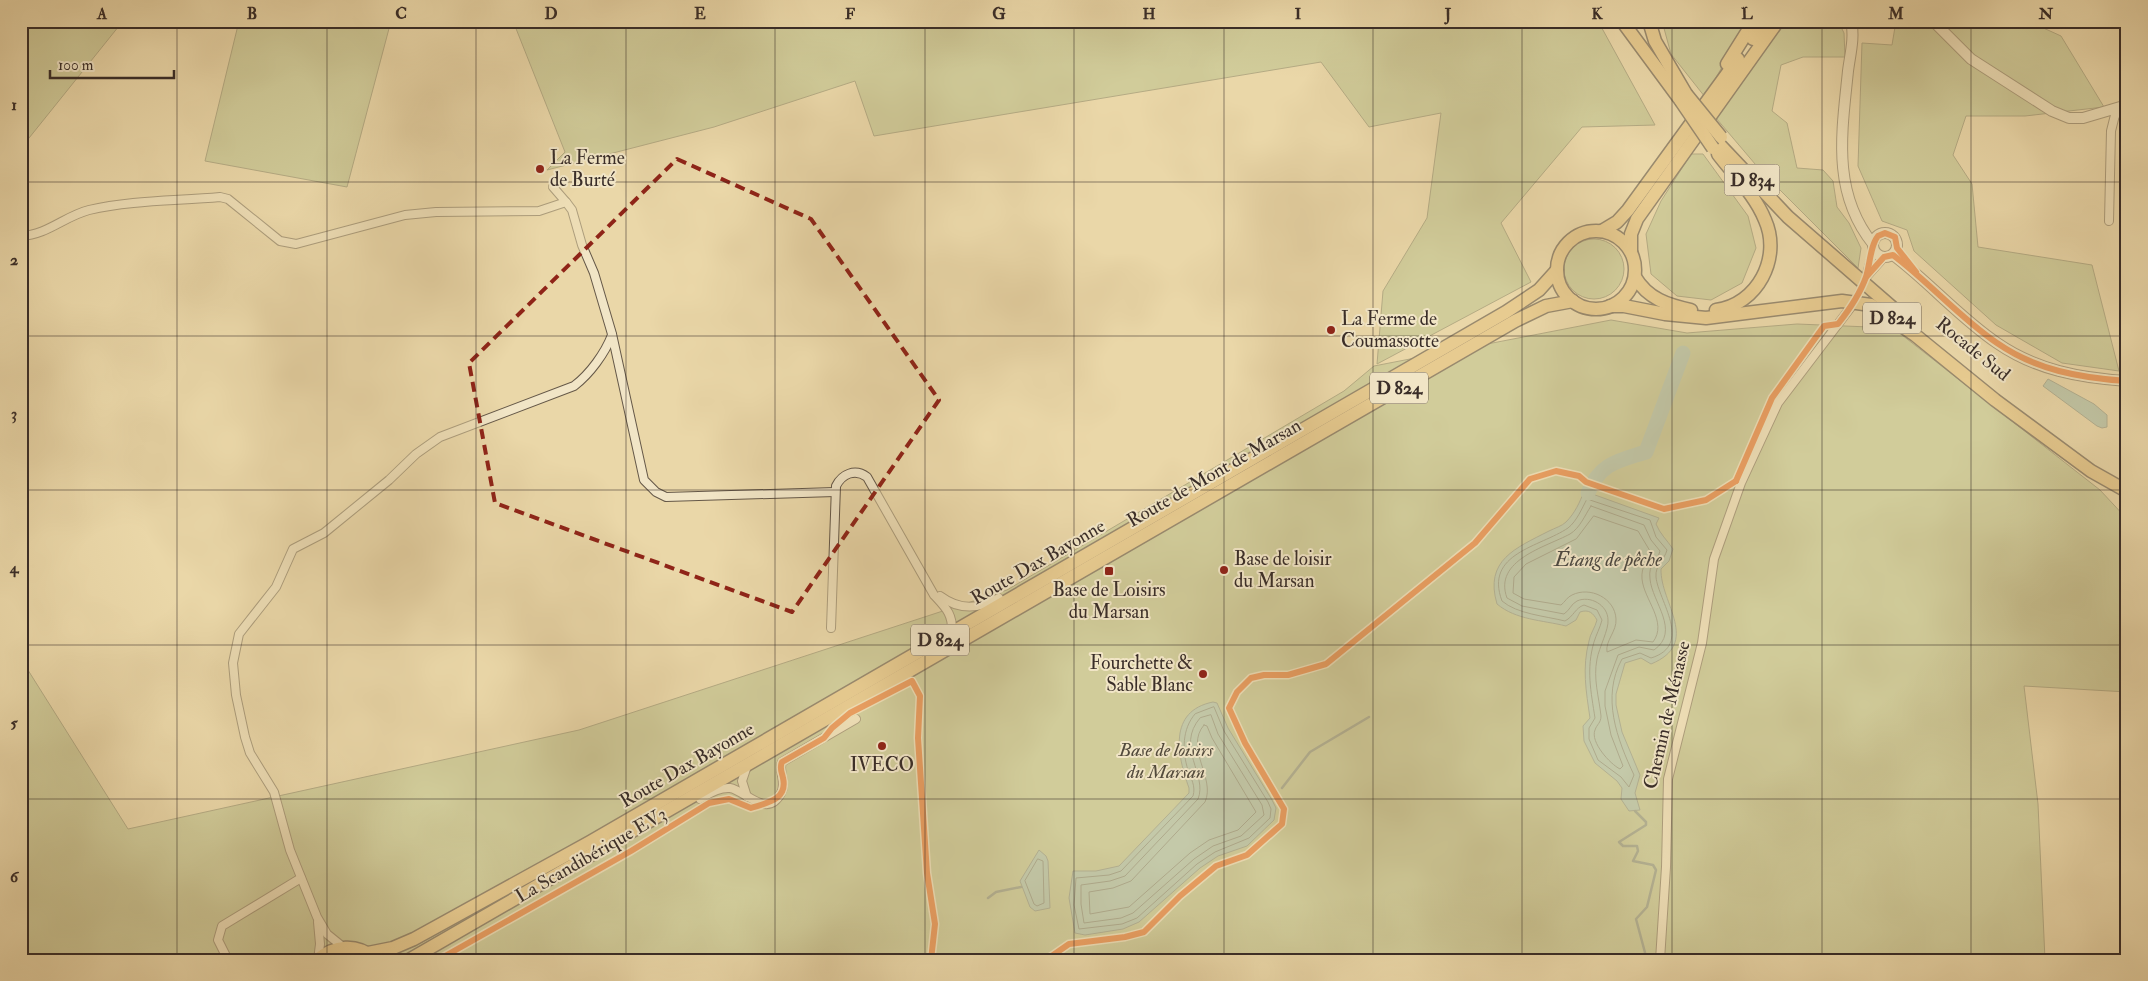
<svg xmlns="http://www.w3.org/2000/svg" width="2148" height="981" viewBox="0 0 2148 981" font-family="'IM FELL Double Pica',serif">
<style>
.green{fill:#b4bf8a;stroke:#767659}
.water{fill:#98b9ac;stroke:#728177}
.lines{fill:none;stroke-linecap:round;stroke-linejoin:round}
.shore{stroke:#68736a;stroke-width:1}
.stream{stroke:#728177;stroke-width:2.5}
.river{stroke:#98b9ac;stroke-width:15}
.minor-tunnel{stroke:#c7b58e;stroke-width:8;stroke-dasharray:8 4;stroke-linecap:butt}
.minor-casing{stroke:#655848;stroke-width:10}
.tertiary-casing{stroke:#655848;stroke-width:12}
.primary-casing{stroke:#392d28;stroke-width:15}
.minor{stroke:#f1e5c6;stroke-width:8}
.tertiary{stroke:#f1e5c6;stroke-width:10}
.primary{stroke:#e5bc74;stroke-width:12}
.primary-bridge-casing{stroke:#392d28;stroke-width:15;stroke-linecap:butt}
.primary-bridge{stroke:#e5bc74;stroke-width:12}
.cycleway-casing{stroke:#f1e5c6;stroke-width:9}
.cycleway{stroke:#e8590c;stroke-width:6}
.marked{fill:none;stroke:#8f2418;stroke-width:4;stroke-dasharray:10 6;stroke-linejoin:round}
.grid{fill:none;stroke:#392d28;stroke-width:1;stroke-opacity:0.55}
.poi-dot{fill:#8f2418;stroke:#f1e5c6;stroke-width:2}
.labels{text-anchor:middle;dominant-baseline:central;stroke-width:4;stroke-linejoin:round;paint-order:stroke}
.shield{fill:#f1e5c6;stroke:#706457;stroke-width:1}
.shield-label{font-size:18px;font-weight:bold;fill:#392d28}
.poi-label{font-size:19px;fill:#392d28;stroke:#f1e5c6;text-anchor:start}
.street-label{font-size:19px;fill:#392d28;stroke:#f1e5c6}
.park-label{font-size:19px;font-style:italic;fill:#524a3c;stroke:#f1e5c6}
.water-label{font-size:20px;font-style:italic;fill:#4c4942;stroke:#f1e5c6}
.neatline{fill:none;stroke:#392d28;stroke-width:2}
.grid-label{font-size:16px;text-anchor:middle;font-weight:bold;fill:#392d28}
</style>
<rect width="100%" height="100%" fill="#ead7a8"/>
<filter id="stains"><feTurbulence type="fractalNoise" baseFrequency=".004" numOctaves="4"/><feColorMatrix values="0 0 0 0 .2 0 0 0 0 .09 0 0 0 0 .02 0 0 0 .5 -.17"/></filter>
<radialGradient id="worn" r=".72"><stop offset=".6" stop-color="#630" stop-opacity="0"/><stop offset="1" stop-color="#630" stop-opacity=".3"/></radialGradient>
<g class="green">
<path d="M21,21H123L21,148Z"/>
<path d="M239,21H391L347,187L205,161Z"/>
<path d="M513,21H1598L1655,125L1582,127L1501,223L1531,282L1377,364L1383,291L1427,218L1441,113L1369,127L1321,62L874,136L855,81L714,127L547,170L565,152Z"/>
<path d="M1662,21H1748L1705,97L1671,54Z"/>
<path d="M1785,21H1838L1844,33L1845,57H1803L1781,65L1772,111L1787,123L1797,168L1823,170L1833,181L1837,207L1849,223L1861,248L1858,268L1761,171L1716,118L1777,27Z"/>
<path d="M1896,21H2028L2061,36L2104,107L2025,116H1966L1953,155L1972,184L1978,247L2092,265L2119,371L2062,363L1996,325L1914,251L1907,230L1882,221L1858,166L1862,43L1892,45Z"/>
<path d="M1691,154H1703L1748,216L1756,248L1742,283L1711,300L1677,296L1651,274L1646,234L1661,201Z"/>
<circle cx="1594" cy="269" r="30"/>
<path d="M1611,320L1687,333L1797,324L1893,328L2100,490L2127,519V692L2024,686L2038,804L2045,960H21V659L128,829L579,730L1007,590L1344,391L1374,366Z"/>
</g>
<g class="water">
<path d="M2048,379L2094,404L2107,415V427L2102,428L2097,426L2043,386Z"/>
<path d="M1584,491L1659,518L1656,524C1660,534 1667,540 1673,549L1669,561L1661,569C1660,603 1702,643 1651,664L1641,658L1625,663L1616,694V705L1622,732L1640,775L1635,793L1640,810L1629,811L1621,799L1622,788L1617,781L1595,763L1584,741L1583,726L1590,718C1586,691 1582,668 1589,641C1590,634 1595,628 1597,620C1593,613 1589,609 1580,612L1576,620L1566,626C1542,620 1516,620 1497,604C1484,560 1516,548 1549,531C1555,528 1562,526 1566,522C1575,513 1580,502 1584,491Z"/>
<path d="M1213,702L1217,703L1228,728L1272,800L1276,808L1274,820L1247,846L1218,856L1200,868L1139,922L1123,929L1085,935L1075,933L1069,898L1073,871H1096L1119,866L1189,793V788C1177,755 1168,711 1213,702Z"/>
<path d="M1039,850L1046,856L1048,861L1050,908L1035,911L1030,907L1020,881Z"/>
</g>
<g class="lines">
<g class="shore">
<path d="M1587,499L1650,520L1656,537L1667,550C1664,561 1655,565 1656,577C1658,600 1694,645 1651,658L1640,653L1622,659C1601,697 1617,739 1634,775L1629,787L1621,777L1598,760L1589,739V728L1595,718C1591,692 1586,669 1594,642C1596,635 1600,628 1602,620L1597,610L1584,605C1575,608 1574,616 1565,621C1545,616 1517,614 1502,601C1484,553 1540,547 1568,528C1577,521 1582,508 1587,499Z"/>
<path d="M1591,506L1644,525L1651,540L1660,551C1657,563 1648,563 1650,579C1652,602 1681,631 1654,650L1639,647L1618,655L1605,691V706L1611,735L1623,766L1620,769C1610,764 1590,742 1595,730C1597,724 1601,723 1601,716C1599,697 1593,679 1597,659C1599,648 1609,629 1608,620C1608,605 1590,595 1577,601C1571,604 1570,610 1564,614L1522,606L1507,598C1493,560 1546,547 1570,534C1580,528 1585,515 1591,506Z"/>
<path d="M1594,516L1638,531L1650,551C1647,561 1641,567 1642,579C1644,600 1668,622 1653,642L1636,640L1607,652C1605,641 1617,631 1616,619C1615,598 1590,586 1572,595C1567,597 1565,602 1561,605L1524,599L1513,593L1514,577L1526,564L1576,539Z"/>
<path d="M1214,707L1224,731L1268,802L1271,809L1270,818L1249,838L1215,852L1197,864L1137,918L1122,924L1079,929L1074,905L1076,878L1109,875L1121,871L1193,796C1196,786 1191,779 1188,770C1182,751 1182,729 1195,714Z"/>
<path d="M1211,715L1218,734L1262,805L1264,815L1241,836L1213,846L1194,859L1133,913L1121,918L1084,923L1081,904V885L1110,881L1125,876L1198,799C1208,775 1175,747 1200,718Z"/>
<path d="M1204,725L1207,726L1212,738L1256,812L1238,830L1209,840L1190,853L1129,907L1090,914L1089,892L1113,888L1131,881L1205,802C1216,778 1184,748 1204,725Z"/>
<path d="M1038,859L1043,861L1044,903L1037,906L1034,904L1025,881Z"/>
</g>
<g class="stream">
<path d="M1282,788L1310,752L1369,717"/>
<path d="M1635,811L1646,822V825L1619,842L1623,846H1637L1638,851L1633,861L1653,865L1656,870L1647,907L1636,919L1647,960"/>
<path d="M988,898L996,892L1021,887"/>
</g>
<path class="river" d="M1588,493C1600,463 1618,461 1646,452L1683,353"/>
<path class="minor-tunnel" d="M1852,305L1865,280"/>
<defs>
<g id="minor">
<path d="M553,187L566,202"/>
<path d="M2109,221L2111,131L2115,115L2127,109"/>
<path d="M21,236C47,235 65,216 89,210C131,200 177,201 220,197L228,199L280,241L296,244L405,215L436,212L539,211L566,202L572,210L582,245L594,273L612,334L644,480L656,492L666,497L835,492"/>
<path d="M1867,276L1884,257"/>
<path d="M1866,278L1874,248"/>
<path d="M940,596C960,611 979,609 999,598"/>
<path d="M831,628L836,486C842,474 855,468 867,477L934,595C946,608 953,614 952,633"/>
<path d="M747,766L742,781L747,797"/>
<path d="M700,799C709,794 719,787 730,788C745,790 767,820 781,793C787,782 778,772 782,762L856,719"/>
<path d="M343,947L327,934L317,917L290,850L274,792L250,753L245,737L236,695L233,663L239,634L276,587L293,549L324,533L389,480L416,454L440,437L574,386C590,374 605,353 612,335"/>
<path d="M228,960L218,940L222,926L301,878"/>
<path d="M318,960L320,944L318,922"/>
<path d="M1660,960L1666,867L1668,779L1702,643L1714,559L1741,483L1778,403L1851,307"/>
</g>
<g id="tertiary">
<path d="M1851,21C1855,37 1850,55 1848,71C1842,131 1831,192 1873,244"/>
<path d="M1933,21L1971,59L2052,111L2069,118H2083L2127,105"/>
<circle cx="1885" cy="245" r="12"/>
<path d="M1893,255C1929,282 1960,318 1997,343C2036,370 2080,378 2127,381"/>
</g>
<g id="primary">
<path d="M1622,21L1681,101"/>
<path d="M1649,21L1655,41L1686,94"/>
<path d="M1753,39L1766,21"/>
<path d="M1727,64L1754,21"/>
<path d="M1717,142L1788,217L1902,316"/>
<circle cx="1596" cy="270" r="39"/>
<path d="M1602,231L1617,222L1628,210L1738,59"/>
<path d="M1631,251V234L1637,219L1778,21"/>
<path d="M1635,277C1648,299 1668,305 1691,310"/>
<path d="M1610,306H1624L1665,314L1706,318L1842,301L1871,305L1915,335L1995,400L2091,471L2123,489"/>
<path d="M1716,310C1757,305 1782,258 1765,220C1755,195 1734,175 1718,154"/>
<path d="M368,953L393,948L414,939L590,842L1506,312L1539,290L1557,270"/>
<path d="M317,960C335,945 356,943 374,958"/>
<path d="M409,960L1515,321L1546,306L1573,301"/>
</g>
</defs>
<use href="#minor" class="minor-casing"/>
<use href="#tertiary" class="tertiary-casing"/>
<use href="#primary" class="primary-casing"/>
<use href="#minor" class="minor"/>
<use href="#tertiary" class="tertiary"/>
<use href="#primary" class="primary"/>
<defs>
<g id="primary-bridge">
<path d="M1686,94L1721,137"/>
<path d="M1681,101L1713,148"/>
</g>
</defs>
<use href="#primary-bridge" class="primary-bridge-casing"/>
<use href="#primary-bridge" class="primary-bridge"/>
<defs>
<g id="cycleway">
<path d="M1867,276L1884,257L1893,255C1929,282 1960,318 1997,343C2036,370 2080,378 2127,381"/>
<path d="M1736,481L1772,398L1824,326L1838,324C1849,310 1860,294 1866,277C1870,265 1870,246 1878,236L1885,233L1895,237L1897,248L1916,272"/>
<path d="M438,960L631,851L709,803L729,799L751,808C766,803 788,800 783,778C782,772 779,768 782,762L824,738L832,728L850,713L912,681L920,696L918,738L927,873L935,924L931,960"/>
<path d="M1046,960L1069,944L1125,937L1144,932L1180,896L1216,866L1247,855L1282,824L1284,809L1245,743L1229,708L1237,692L1251,678L1264,675H1288L1326,664L1475,543L1530,479L1556,471L1579,476L1586,482L1664,509L1706,500L1736,481"/>
</g>
</defs>
<use href="#cycleway" class="cycleway-casing"/>
<use href="#cycleway" class="cycleway"/>
</g>
<path d="M0 0H2148V981H0ZM677,159L811,219L939,400L792,612L495,503L469,363Z" fill="#ead7a8" fill-opacity=".55" fill-rule="evenodd"/>
<path class="marked" d="M677,159L811,219L939,400L792,612L495,503L469,363Z"/>
<path class="grid" d="M177,21V960M327,21V960M476,21V960M626,21V960M775,21V960M925,21V960M1074,21V960M1224,21V960M1373,21V960M1522,21V960M1672,21V960M1822,21V960M1971,21V960M21,182H2127M21,336H2127M21,490H2127M21,645H2127M21,799H2127"/>
<g class="poi-dot">
<circle cx="540" cy="169" r="5"/>
<circle cx="1331" cy="330" r="5"/>
<circle cx="1224" cy="570" r="5"/>
<rect x="1104" y="566" width="10" height="10" rx="2.5"/>
<circle cx="1203" cy="674" r="5"/>
<circle cx="882" cy="746" r="5"/>
</g>
<g class="labels">
<g class="shield">
<rect x="1724.5" y="164.5" width="55" height="31" rx="4"/>
<rect x="1863" y="302.5" width="58" height="31" rx="4"/>
<rect x="1370" y="372.5" width="58" height="31" rx="4"/>
<rect x="911" y="624.5" width="58" height="31" rx="4"/>
</g>
<g class="shield-label">
<text x="1752" y="180">D 834</text>
<text x="1892" y="318">D 824</text>
<text x="1399" y="388">D 824</text>
<text x="940" y="640">D 824</text>
</g>
<g class="poi-label">
<text x="550" y="158">La Ferme<tspan x="550" dy="22">de Burté</tspan></text>
<text x="1341" y="319">La Ferme de<tspan x="1341" dy="22">Coumassotte</tspan></text>
<text x="1234" y="559">Base de loisir<tspan x="1234" dy="22">du Marsan</tspan></text>
<text x="1109" y="590" text-anchor="middle">Base de Loisirs<tspan x="1109" dy="22">du Marsan</tspan></text>
<text x="1193" y="663" text-anchor="end">Fourchette &amp;<tspan x="1193" dy="22">Sable Blanc</tspan></text>
<text x="882" y="765" text-anchor="middle">IVECO</text>
</g>
<g class="street-label">
<text transform="translate(1973 349) rotate(39)">Rocade Sud</text>
<text transform="translate(1214 473) rotate(-30)">Route de Mont de Marsan</text>
<text transform="translate(1038 562) rotate(-30)">Route Dax Bayonne</text>
<text transform="translate(1667 715) rotate(-77)">Chemin de Ménasse</text>
<text transform="translate(687 765) rotate(-30)">Route Dax Bayonne</text>
<text transform="translate(591 855) rotate(-30)">La Scandibérique EV3</text>
</g>
<g class="park-label">
<text x="1166" y="750">Base de loisirs<tspan x="1166" dy="22">du Marsan</tspan></text>
</g>
<g class="water-label">
<text x="1608" y="559">Étang de pêche</text>
</g>
</g>
<rect width="2148" height="981" fill="none" stroke="#ead7a8" stroke-width="55"/>
<path d="M50 70v8h124v-8" fill="none" stroke="#392d28" stroke-width="2.5"/>
<text x="58" y="70" font-size="15" fill="#392d28" stroke="#f1e5c6" stroke-width="4" paint-order="stroke">100 m</text>
<rect x="28" y="28" width="2092" height="926" class="neatline"/>
<g class="grid-label">
<text x="102" y="19">A</text>
<text x="252" y="19">B</text>
<text x="401" y="19">C</text>
<text x="551" y="19">D</text>
<text x="700" y="19">E</text>
<text x="850" y="19">F</text>
<text x="999" y="19">G</text>
<text x="1149" y="19">H</text>
<text x="1298" y="19">I</text>
<text x="1448" y="19">J</text>
<text x="1597" y="19">K</text>
<text x="1747" y="19">L</text>
<text x="1896" y="19">M</text>
<text x="2046" y="19">N</text>
<text x="14" y="110">1</text>
<text x="14" y="265">2</text>
<text x="14" y="419">3</text>
<text x="14" y="573">4</text>
<text x="14" y="728">5</text>
<text x="14" y="882">6</text>
</g>
<rect width="100%" height="100%" filter="url(#stains)"/>
<rect width="100%" height="100%" fill="url(#worn)"/>
</svg>
